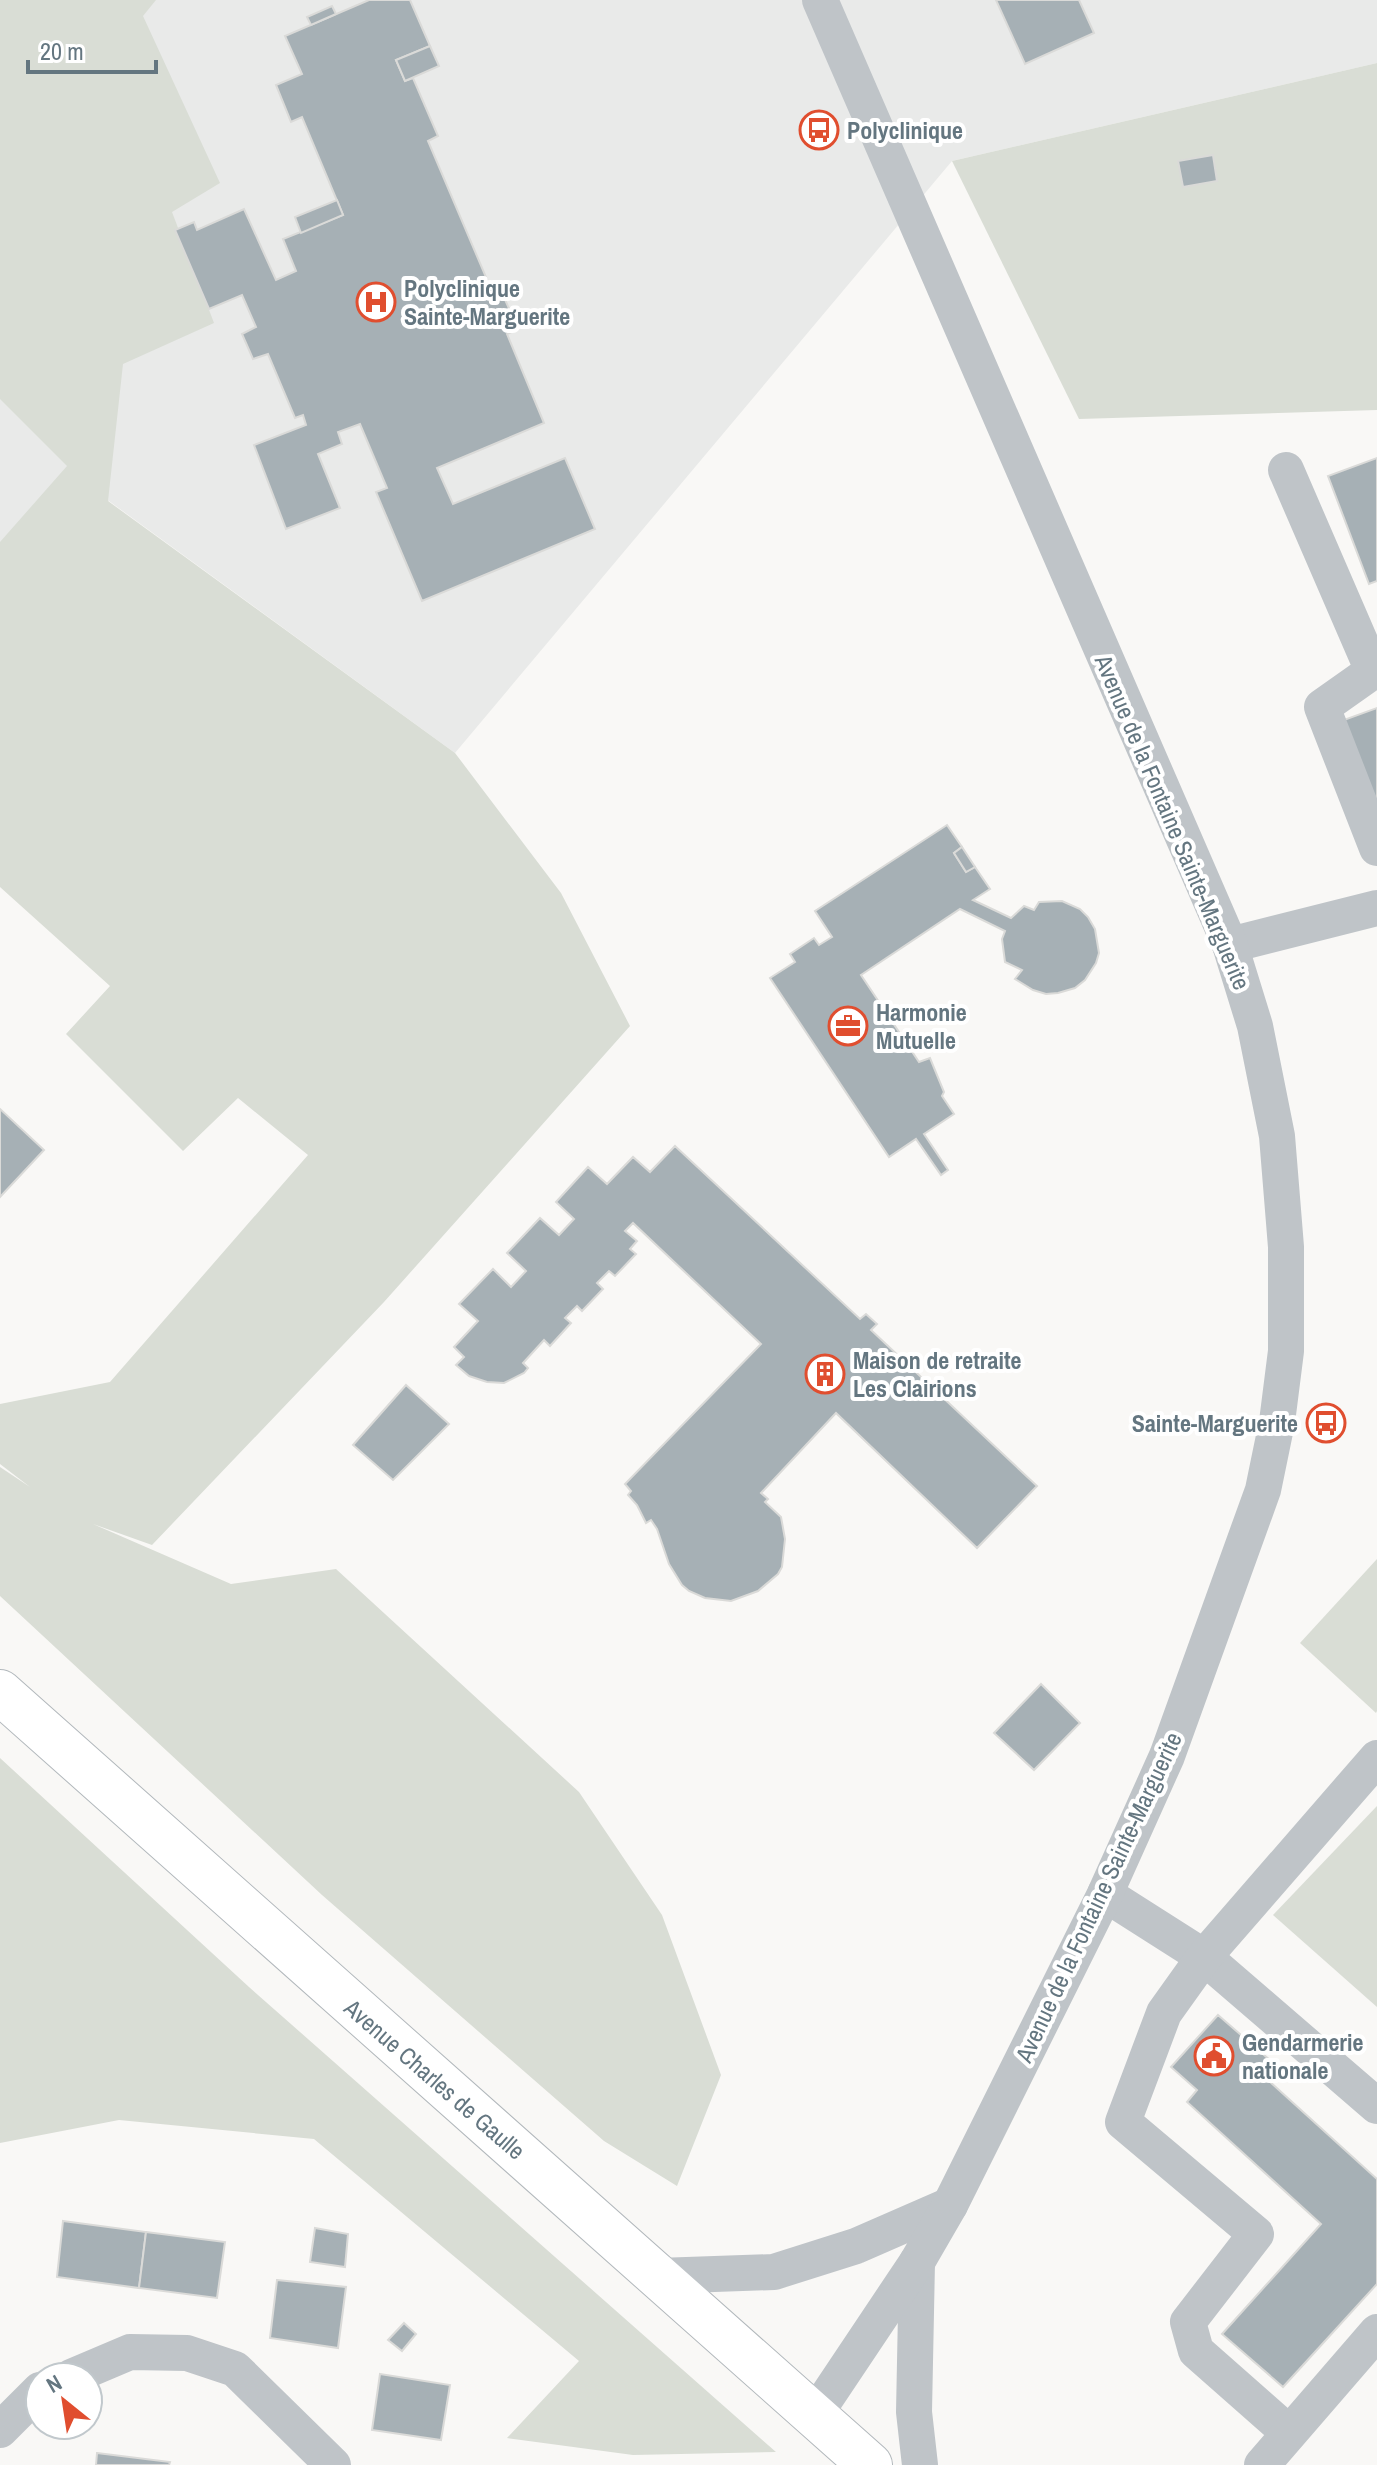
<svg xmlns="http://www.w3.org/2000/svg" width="1377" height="2465" viewBox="0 0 1377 2465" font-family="'Archivo Narrow',sans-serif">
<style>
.built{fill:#e9eae9}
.green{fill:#d9ddd5}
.building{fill:#a6b0b5;stroke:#dadad8;stroke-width:2}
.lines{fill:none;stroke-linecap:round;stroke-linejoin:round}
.secondary-casing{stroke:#b2b8bc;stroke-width:46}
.minor{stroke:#bfc4c8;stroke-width:36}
.secondary{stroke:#fff;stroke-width:44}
.labels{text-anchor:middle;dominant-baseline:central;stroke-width:8;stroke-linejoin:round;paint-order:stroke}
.poi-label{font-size:24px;font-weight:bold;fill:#647680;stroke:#fff;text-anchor:start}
.street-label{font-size:24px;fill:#647680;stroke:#fff}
</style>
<rect width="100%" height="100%" fill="#f9f8f6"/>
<path class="built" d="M0,0H1377V63L952,161L455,753L109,501L0,616Z"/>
<g class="green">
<path d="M0,0H156L143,16L220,183L172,212L214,323L123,364L108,501L455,753L561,893L630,1026L384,1302L152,1545L93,1524L231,1584L336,1569L579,1792L662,1915L721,2075L677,2186L604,2141L322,1895L0,1596V1467L30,1487L0,1464V1404L110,1382L308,1155L238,1098L183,1151L66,1034L110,986L0,887V542L67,466L0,399Z"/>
<path d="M1377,63V410L1079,419L952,161Z"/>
<path d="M1377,1559V1711L1376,1713L1300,1643Z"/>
<path d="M0,1758L249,1987L776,2452L633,2455L507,2438L579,2361L314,2139L119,2120L0,2143Z"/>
<path d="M1377,1806V2007L1273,1915Z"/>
</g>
<g class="building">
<path d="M369,0H410L430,46L396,60L405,81L413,78L438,136L428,141L491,289L499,286L518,329L507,334L544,423L437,468L453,504L565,458L595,529L422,601L376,492L387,488L360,424L338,432L342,444L318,454L340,508L286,529L254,445L306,425L303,415L295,418L268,354L253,359L242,334L256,327L242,295L209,309L175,230L194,222L197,230L244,209L276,280L296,271L283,239L343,215L302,117L291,122L276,85L302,74L285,36Z"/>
<path d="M996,0H1079L1094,33L1025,64Z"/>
<path d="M332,6L336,14L311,25L307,17Z"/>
<path d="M430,46L439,66L405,81L396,60Z"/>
<path d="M1213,155L1217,181L1183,187L1178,161Z"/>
<path d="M337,200L343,215L301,233L295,217Z"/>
<path d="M1377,458V581L1369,584L1328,476Z"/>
<path d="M1377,708V816L1341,721Z"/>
<path d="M947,825L962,847L954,853L966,872L975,867L990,889L973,900L1011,918L1024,906L1034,910L1039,902L1062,901L1080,909L1088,917L1095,929L1099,953L1096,963L1085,980L1075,988L1058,993L1046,994L1033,990L1015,979L1022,970L1005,962L1002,939L1005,931L960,909L861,975L919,1062L930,1058L944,1092L942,1096L954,1114L924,1134L948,1170L941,1175L916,1139L889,1157L770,978L795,962L790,954L814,938L819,945L832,937L815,911Z"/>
<path d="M962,847L975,867L966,872L954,853Z"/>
<path d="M0,1109L44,1150L0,1197Z"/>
<path d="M675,1146L860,1319L866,1314L877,1324L871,1330L1037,1486L977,1548L836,1413L761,1493L768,1499L765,1502L781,1517L785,1539L782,1567L778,1574L758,1591L731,1601L705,1598L689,1591L682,1585L669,1564L657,1529L651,1520L646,1523L637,1505L628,1495L631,1491L625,1484L761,1344L633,1223L625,1231L637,1241L630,1249L636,1254L615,1276L609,1271L597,1283L603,1289L582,1311L577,1306L565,1318L571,1323L550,1346L544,1340L523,1363L528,1368L524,1373L504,1383L487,1382L469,1376L456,1365L464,1357L454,1347L478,1321L459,1304L493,1269L511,1287L526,1271L507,1253L540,1218L559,1235L574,1219L556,1202L588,1167L607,1184L633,1157L650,1172Z"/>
<path d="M406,1385L449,1424L393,1480L353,1445Z"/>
<path d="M1041,1684L1080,1723L1034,1770L994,1733Z"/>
<path d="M1218,2015L1279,2068L1269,2081L1377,2179V2284L1283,2387L1222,2334L1321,2224L1187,2102L1197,2090L1171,2067Z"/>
<path d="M63,2221L146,2232L139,2288L57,2277Z"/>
<path d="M315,2228L348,2234L345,2267L310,2262Z"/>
<path d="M146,2232L225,2242L217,2298L139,2288Z"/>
<path d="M277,2280L346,2287L338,2348L270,2338Z"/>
<path d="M404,2323L416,2334L402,2351L388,2340Z"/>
<path d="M380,2374L450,2385L441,2440L372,2430Z"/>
<path d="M97,2453L170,2462L169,2465H96Z"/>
</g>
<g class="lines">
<defs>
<path id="secondary" d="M0,1692L870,2465"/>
</defs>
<use href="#secondary" class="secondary-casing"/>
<g class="minor">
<path d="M1286,470L1373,671L1322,707L1377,848"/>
<path d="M1230,945L1377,908"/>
<path d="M1105,1894L1204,1957L1377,2106"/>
<path d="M917,2262L914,2412L920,2465"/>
<path d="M658,2276L774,2272L856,2246L950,2205"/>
<path d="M71,2377L130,2352L187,2353L235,2369L333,2465"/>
<path d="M814,2416L917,2262L950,2205L1105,1894L1167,1756L1263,1490L1277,1422L1286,1351V1247L1277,1136L1255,1026L1230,945L820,0"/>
<path d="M0,2430L40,2390"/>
<path d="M1289,2433L1196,2351L1188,2322L1256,2234L1123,2122L1164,2013L1204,1957L1377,1758"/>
<path d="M1262,2465L1377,2332"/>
</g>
<use href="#secondary" class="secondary"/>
</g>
<defs>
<symbol id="bus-ring" viewBox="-11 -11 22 22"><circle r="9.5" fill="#fff" stroke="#e04e2f" stroke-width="1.5"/><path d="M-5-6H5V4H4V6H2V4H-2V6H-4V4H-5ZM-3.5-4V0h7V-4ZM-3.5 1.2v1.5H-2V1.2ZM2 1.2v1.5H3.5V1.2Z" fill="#e04e2f"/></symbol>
<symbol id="hospital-ring" viewBox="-11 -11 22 22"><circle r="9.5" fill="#fff" stroke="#e04e2f" stroke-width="1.5"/><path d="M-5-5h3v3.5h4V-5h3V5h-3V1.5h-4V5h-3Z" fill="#e04e2f"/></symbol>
<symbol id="office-ring" viewBox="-11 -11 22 22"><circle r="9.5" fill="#fff" stroke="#e04e2f" stroke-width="1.5"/><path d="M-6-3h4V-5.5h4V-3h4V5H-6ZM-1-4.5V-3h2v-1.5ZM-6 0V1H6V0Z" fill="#e04e2f"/></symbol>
<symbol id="building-ring" viewBox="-11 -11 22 22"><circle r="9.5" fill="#fff" stroke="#e04e2f" stroke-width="1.5"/><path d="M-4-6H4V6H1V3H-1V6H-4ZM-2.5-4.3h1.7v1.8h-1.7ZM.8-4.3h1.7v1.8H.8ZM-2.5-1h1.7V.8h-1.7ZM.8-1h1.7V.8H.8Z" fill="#e04e2f"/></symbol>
<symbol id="civic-ring" viewBox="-11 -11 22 22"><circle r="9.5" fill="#fff" stroke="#e04e2f" stroke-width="1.5"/><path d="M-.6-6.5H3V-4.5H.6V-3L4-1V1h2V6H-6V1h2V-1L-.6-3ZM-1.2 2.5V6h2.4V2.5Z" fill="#e04e2f"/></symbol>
</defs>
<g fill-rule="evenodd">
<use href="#bus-ring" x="797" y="108" width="44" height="44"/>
<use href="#hospital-ring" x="354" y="280" width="44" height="44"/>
<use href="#office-ring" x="826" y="1004" width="44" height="44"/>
<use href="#building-ring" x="803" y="1352" width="44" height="44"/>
<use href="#bus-ring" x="1304" y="1401" width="44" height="44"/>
<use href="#civic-ring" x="1192" y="2034" width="44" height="44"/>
</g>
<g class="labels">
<g class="poi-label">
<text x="847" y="130">Polyclinique</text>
<text x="404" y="288">Polyclinique<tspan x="404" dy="28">Sainte-Marguerite</tspan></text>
<text x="876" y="1012">Harmonie<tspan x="876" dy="28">Mutuelle</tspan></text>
<text x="853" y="1360">Maison de retraite<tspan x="853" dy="28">Les Clairions</tspan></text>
<text x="1298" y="1423" text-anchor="end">Sainte-Marguerite</text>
<text x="1242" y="2042">Gendarmerie<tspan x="1242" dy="28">nationale</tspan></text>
</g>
<g class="street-label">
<text transform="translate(1173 822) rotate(67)">Avenue de la Fontaine Sainte-Marguerite</text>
<text transform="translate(1098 1897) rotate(-65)">Avenue de la Fontaine Sainte-Marguerite</text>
<text transform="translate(435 2079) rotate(41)">Avenue Charles de Gaulle</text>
</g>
</g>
<g transform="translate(64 2401) rotate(330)"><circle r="38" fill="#ffffff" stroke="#c1c8cc" stroke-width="2"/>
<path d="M0-6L14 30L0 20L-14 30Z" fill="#e04e2f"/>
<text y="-12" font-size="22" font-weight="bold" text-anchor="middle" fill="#647680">N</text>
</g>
<path d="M28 60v12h128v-12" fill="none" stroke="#647680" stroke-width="4"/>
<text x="40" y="60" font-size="24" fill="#647680" stroke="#ffffff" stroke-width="6" paint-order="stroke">20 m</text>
</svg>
